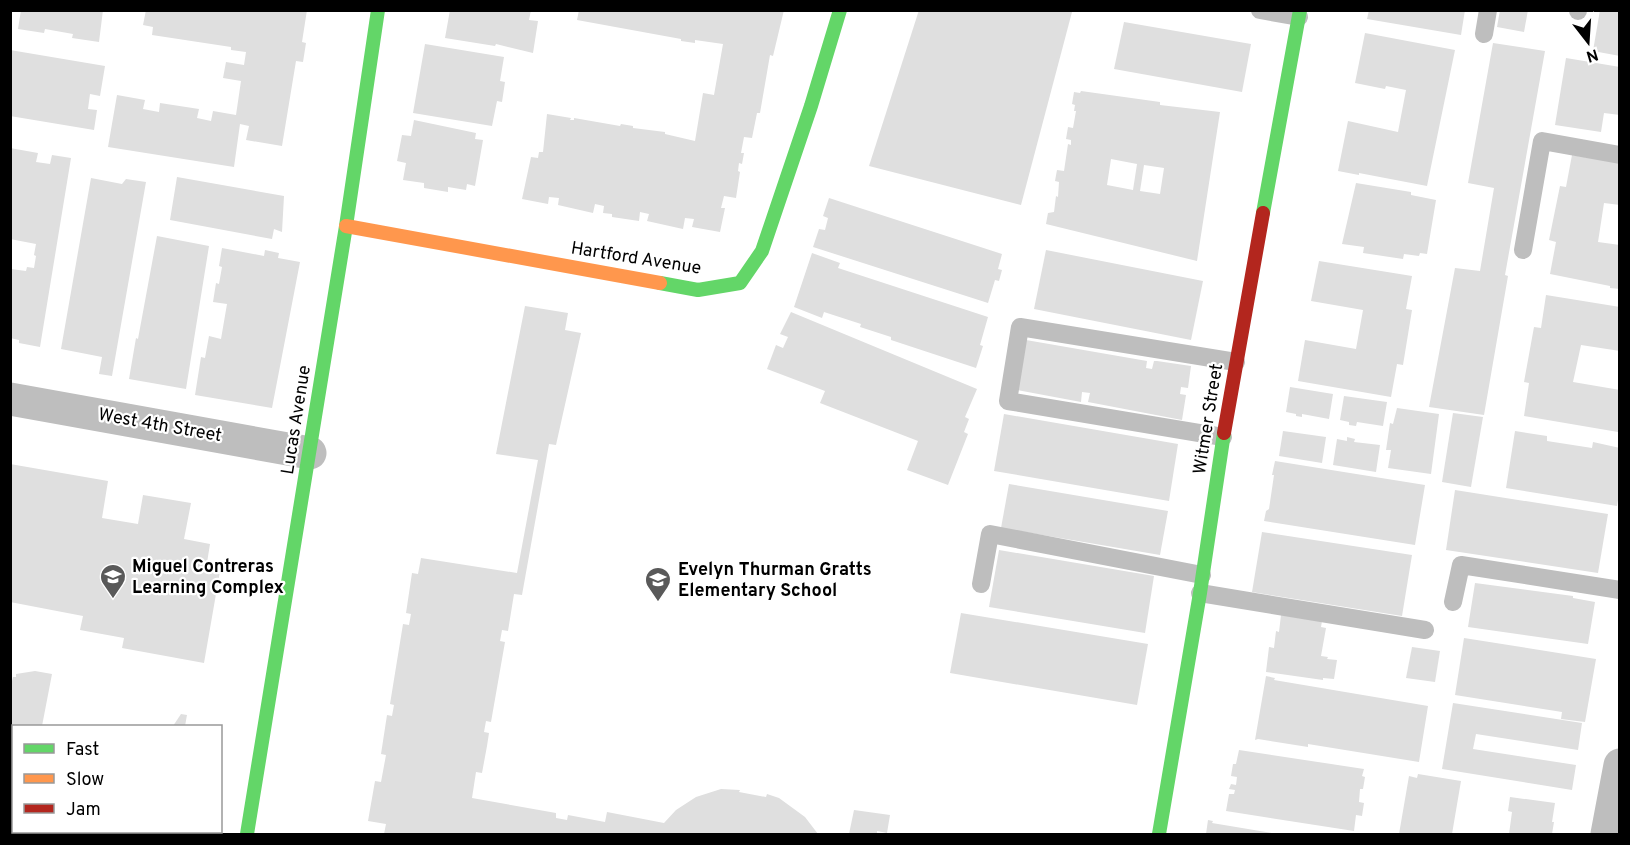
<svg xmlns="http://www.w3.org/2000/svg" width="1630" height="845" viewBox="0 0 1630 845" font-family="Overpass,sans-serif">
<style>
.building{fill:#dfdfdf;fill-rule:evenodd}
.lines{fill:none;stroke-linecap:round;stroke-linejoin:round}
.lane{stroke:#bebebe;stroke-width:18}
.street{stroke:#bebebe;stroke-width:33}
.fast{stroke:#63d668;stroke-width:14}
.slow{stroke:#ff974d;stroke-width:14}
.jam{stroke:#b3261e;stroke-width:14}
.labels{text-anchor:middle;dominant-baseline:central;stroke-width:4.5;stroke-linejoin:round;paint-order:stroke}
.street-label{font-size:18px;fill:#000;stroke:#fff}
.poi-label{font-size:18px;font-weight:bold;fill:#000;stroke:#fff;text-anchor:start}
</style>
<rect width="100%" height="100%" fill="#fff"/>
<g class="building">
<path d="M21,10H103L99,42L72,38L73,34L45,29L44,33L18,29Z"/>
<path d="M146,10H307L302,42L306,43L303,62L296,61L282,146L246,140L249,126L240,124L234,167L108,147L117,95L145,100L143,109L159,112L160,103L199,109L197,118L211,121L213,111L236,115L241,81L223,78L226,62L244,65L246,52L231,50V47L152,35L153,27L143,25Z"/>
<path d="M450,10H531L529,20L538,21L533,53L496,44L495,46L445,38Z"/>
<path d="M579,10H784L773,56L770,55L760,113H757L752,138L744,137L741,153H744L742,164L739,163L738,171L740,172L736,198L724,196L721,208H725L720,232L692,227L694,219L685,218L683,229L647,221L649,214L640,212L639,221L612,217V214L603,213L604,206L595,204L593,213L558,205L559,198L549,197L548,204L522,199L531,157L538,158L539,152H543L547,114L571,118L570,120H574V118L620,126L621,124L633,126V128L665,132V134L695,141L703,93L714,95L723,44L695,40V43L681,41V39L577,20Z"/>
<path d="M919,10H1060L1072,12L1021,205L869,166Z"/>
<path d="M1369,10H1465L1461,35L1367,19Z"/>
<path d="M1500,10H1528L1524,32L1497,27Z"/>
<path d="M1600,10H1620V56L1593,51Z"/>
<path d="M1124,22L1251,44L1242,92L1114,69Z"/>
<path d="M1365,33L1455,50L1427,186L1359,173V175L1338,171L1348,121L1398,132L1406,90L1386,86L1385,89L1355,83Z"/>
<path d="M1493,43L1545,51L1505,275L1508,276L1484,415L1429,407L1455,268L1480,271L1494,188L1468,183Z"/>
<path d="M425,44L504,57L500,81L505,82L502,102L497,101L492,126L413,113Z"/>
<path d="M10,50L105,66L100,96L90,94L88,109L97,110L94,130L10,116Z"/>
<path d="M1566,58L1620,67V115L1604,113L1601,132L1555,125Z"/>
<path d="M1081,91L1160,102V105L1220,112L1197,261L1046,224L1048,213L1054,212L1056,196L1058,197L1059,182L1055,181L1057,170L1064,171L1068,144L1071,145V140L1066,139L1068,127L1073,128L1076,111H1074L1075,105L1078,106L1072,104L1074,92L1080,93ZM1111,159L1137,164L1133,190L1107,185ZM1144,165L1164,168L1160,194L1140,191Z"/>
<path d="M414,120L476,133L475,139L483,140L475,186L467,184L466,190L448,187V192L424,188V183L403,180L406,163L397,161L402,135L411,136Z"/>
<path d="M10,148L38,153L36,162L50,164L52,155L71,158L40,347L19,343V340L10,338L11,269L26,271L27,267L34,268L36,256L34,255L36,244L10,239Z"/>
<path d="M1572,155L1620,163V205L1604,203L1598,242L1620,245V289L1610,288V286L1550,274L1556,242L1549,240L1560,186L1566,187Z"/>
<path d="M177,177L284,196L282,232L274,229L272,239L170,220Z"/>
<path d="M91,178L122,184L126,179L146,182L112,376L99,374L102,357L61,349Z"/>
<path d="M1356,183L1411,192V195L1436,200L1427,254L1420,253L1419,256L1404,254L1403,259L1363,253L1364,247L1342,244Z"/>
<path d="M829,198L1002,254L998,269L1002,270L999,281L995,280L988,303L813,247L819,229L825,230L828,218L823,216Z"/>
<path d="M157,236L209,246L186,389L129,379L136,338L138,339Z"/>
<path d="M222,248L264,256L265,250L279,253L278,258L300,262L272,408L195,395L201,357L205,358L209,336L221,339L227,304L213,302L216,283L219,284L222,267L219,266Z"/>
<path d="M1046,250L1203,281L1191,340L1034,309Z"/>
<path d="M812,253L840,263L838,268L988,317L980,345L983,346L976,368L891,340V337L860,327L861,324L824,312L822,318L794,307Z"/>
<path d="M1319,261L1412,276L1406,309L1412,310L1403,365L1397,364L1391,397L1298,381L1305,340L1356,349L1363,310L1311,301Z"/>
<path d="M1546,295L1620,307V351L1581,345L1573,382L1620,390L1618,432L1524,416L1529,383L1524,382L1534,327L1541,328Z"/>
<path d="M525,306L568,313L565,330L581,333L556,445L549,444L522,595L514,594L508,631L502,630L500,641L505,642L491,722L486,721L484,732L489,733L487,746L482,773L476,772L472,798L556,813V818L567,820L568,815L605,822L607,812L664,823L676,810L696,797L721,789L740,790L739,792L766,797L767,794L779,798L805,817L818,834H384L386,824L368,821L375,781L381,782L386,755L381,754L387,715L392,716L394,705L390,704L403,624L409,625L411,614L406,613L412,573L418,574L421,558L517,573L538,460L496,454Z"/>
<path d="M791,312L977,389L965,417L969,419L964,432L968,434L948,485L907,470L918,441L820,403L825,391L767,369L776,345L783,348L788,337L780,334Z"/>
<path d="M1026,340L1147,361L1146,368L1152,369L1154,361H1157L1191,366L1188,388L1181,387L1180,394L1186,395L1182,420L1088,402L1090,393L1082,392L1081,402L1017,390Z"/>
<path d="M1290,387L1333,394L1329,419L1302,414V417L1296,416V414L1286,412Z"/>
<path d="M1344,396L1387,402L1383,426L1357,422L1356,426L1349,425V422L1340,420Z"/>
<path d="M1397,408L1439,414L1431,474L1388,468L1391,450H1386L1390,423L1393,424Z"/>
<path d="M1453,413L1483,417L1471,487L1442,482Z"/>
<path d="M1004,414L1178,444L1169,501L994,471Z"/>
<path d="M1283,431L1326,437L1322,463L1279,456Z"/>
<path d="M1515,431L1547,436V441L1592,448L1593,442L1620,448V488L1617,506L1506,488Z"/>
<path d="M1347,437L1355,439L1354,442L1380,445L1376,472L1333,465L1337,439L1347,441Z"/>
<path d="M1275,461L1425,485L1415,545L1264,521L1266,511L1269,509L1274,475H1272Z"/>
<path d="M10,464L108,481L102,518L138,524L143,495L191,503L184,539L210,544L206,569L220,571L204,663L122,648L124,638L80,630L83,616L10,602Z"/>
<path d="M1009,484L1168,511L1160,555L1001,528Z"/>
<path d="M1455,490L1608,514L1598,573L1446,550Z"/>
<path d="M1262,532L1412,555L1402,616L1252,592Z"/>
<path d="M999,550L1154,576L1145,633L989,607Z"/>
<path d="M1475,583L1573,596V598L1595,602L1588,644L1468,627Z"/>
<path d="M961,613L1148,644L1137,705L950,673Z"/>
<path d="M1281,615L1322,621L1321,627L1326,628L1321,656L1328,657L1327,659L1337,660L1334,679L1323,678V680L1266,672L1269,647L1274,648L1276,631L1279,632Z"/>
<path d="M1464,638L1596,659L1585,722L1561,719L1562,712L1455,695Z"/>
<path d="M1412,647L1440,651L1435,682L1406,678Z"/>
<path d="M35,671L52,674L42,726H14V832H174V834H10V689L13,677H16V674Z"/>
<path d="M1266,676L1275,678L1274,680L1428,706L1419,762L1308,744V747L1258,739L1255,740Z"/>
<path d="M1453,703L1582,723L1578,750L1476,734L1473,749L1576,765L1572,790L1442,769Z"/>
<path d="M181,714L187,715L185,726H173Z"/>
<path d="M1239,750L1364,769L1362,776L1365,777L1363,789H1360L1359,802L1364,803L1362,816L1356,815L1354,831L1226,811L1229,794H1234L1235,790L1229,789L1231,784L1236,785L1237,777L1231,776L1233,764H1236Z"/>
<path d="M1418,774L1461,781L1452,834H1399L1409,776L1417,778Z"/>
<path d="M1510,797L1555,803L1552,822H1554L1552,834H1509L1512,812L1508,811Z"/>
<path d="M854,810L890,815L887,833L877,831V834H849Z"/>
<path d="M1208,820L1213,821L1212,823L1278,834H1206Z"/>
</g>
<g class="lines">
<g class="lane">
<path d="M1260,10L1299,17"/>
<path d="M1578,11V10"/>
<path d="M1484,34L1488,10"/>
<path d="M1523,250L1542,141L1620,155"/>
<path d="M1223,437L1008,401L1020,327L1236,362"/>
<path d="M981,584L990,534L1202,575"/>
<path d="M1200,593L1425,630"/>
<path d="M1453,602L1461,565L1620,590"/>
</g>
<g class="street">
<path d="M10,399L310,453"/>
<path d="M1607,834L1620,765"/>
</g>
<g class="fast">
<path d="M1263,213L1300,10"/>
<path d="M660,283L698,290L740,283L762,251L811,106L840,10"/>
<path d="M247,834L346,226L378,10"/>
<path d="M1159,834L1200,593L1224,433"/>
</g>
<path class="slow" d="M346,226L660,283"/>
<path class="jam" d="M1224,433L1263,213"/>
</g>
<defs>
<symbol id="school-pin" viewBox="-11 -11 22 30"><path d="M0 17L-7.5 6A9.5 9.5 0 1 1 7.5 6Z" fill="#595959" stroke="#fff"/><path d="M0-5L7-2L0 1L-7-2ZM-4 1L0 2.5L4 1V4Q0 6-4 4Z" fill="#fff"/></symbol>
</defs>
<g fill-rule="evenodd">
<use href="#school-pin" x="98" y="562" width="30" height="40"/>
<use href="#school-pin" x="643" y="565" width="30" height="40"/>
</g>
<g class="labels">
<g class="street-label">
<text transform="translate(636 259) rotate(9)">Hartford Avenue</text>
<text transform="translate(1209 419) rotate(-81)">Witmer Street</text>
<text transform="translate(297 420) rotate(-81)">Lucas Avenue</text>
<text transform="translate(160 426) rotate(10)">West 4th Street</text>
</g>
<g class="poi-label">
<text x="132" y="567">Miguel Contreras<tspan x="132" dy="21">Learning Complex</tspan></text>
<text x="678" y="570">Evelyn Thurman Gratts<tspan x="678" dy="21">Elementary School</tspan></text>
</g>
</g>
<rect width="1630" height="845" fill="none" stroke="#000000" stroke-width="24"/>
<rect x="12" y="725" width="210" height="108" fill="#ffffff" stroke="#999999" stroke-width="1.5"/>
<rect x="24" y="744" width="30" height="9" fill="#63d668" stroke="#999999" stroke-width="1.5"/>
<text x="66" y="755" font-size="18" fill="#000000">Fast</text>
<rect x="24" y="774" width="30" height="9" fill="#ff974d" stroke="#999999" stroke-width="1.5"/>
<text x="66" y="785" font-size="18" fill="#000000">Slow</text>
<rect x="24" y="804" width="30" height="9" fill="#b3261e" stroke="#999999" stroke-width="1.5"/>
<text x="66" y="815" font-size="18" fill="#000000">Jam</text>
<g transform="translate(1588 42) rotate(163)" stroke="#ffffff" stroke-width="4.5" paint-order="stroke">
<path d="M0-4.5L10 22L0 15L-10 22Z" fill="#000000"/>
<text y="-9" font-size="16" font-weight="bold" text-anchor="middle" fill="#000000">N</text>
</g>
</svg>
